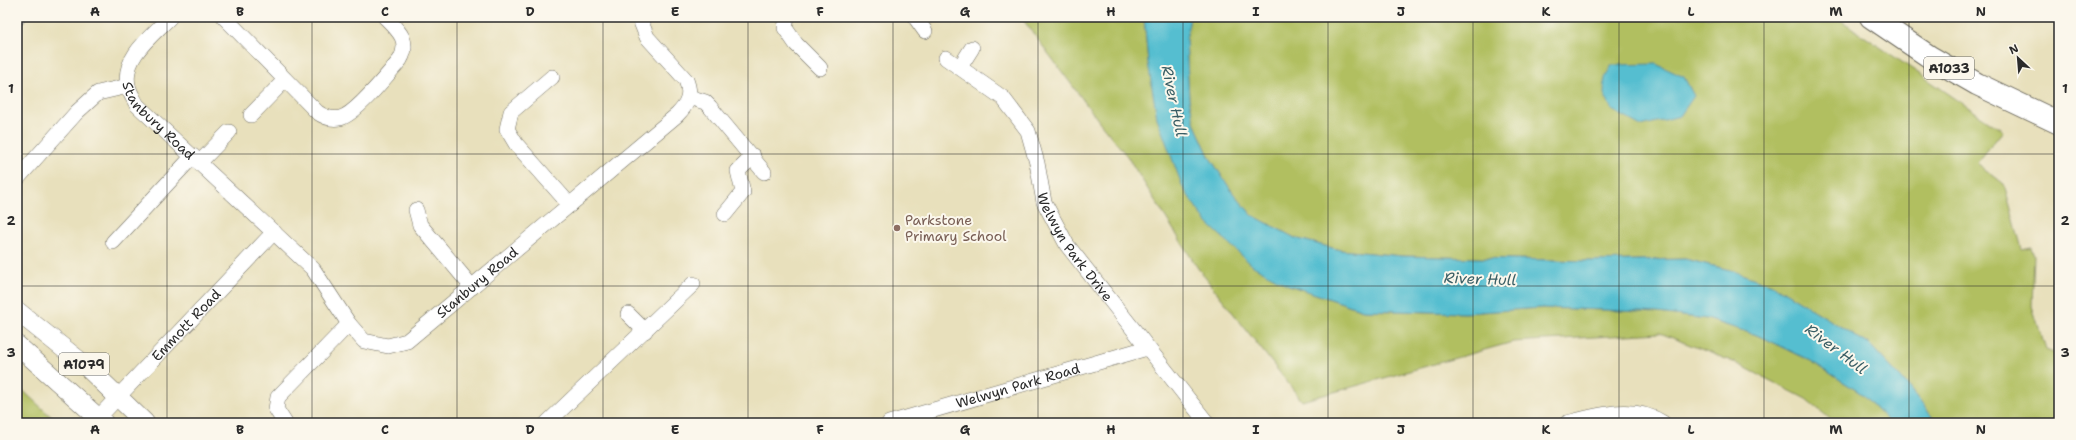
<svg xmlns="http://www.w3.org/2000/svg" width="2076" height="440" viewBox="0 0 2076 440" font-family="'Shantell Sans',sans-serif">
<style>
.green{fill:#b1bf61;stroke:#6e7546}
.water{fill:#54bed0;stroke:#40747e}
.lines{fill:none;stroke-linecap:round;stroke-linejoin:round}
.minor-casing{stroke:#6d6a5e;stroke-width:16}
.major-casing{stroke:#6d6a5e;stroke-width:20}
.highway-casing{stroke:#6d6a5e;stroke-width:24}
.minor{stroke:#fff;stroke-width:15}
.major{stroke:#fff;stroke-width:19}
.highway{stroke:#fff;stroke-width:22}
.grid{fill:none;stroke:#2b2b2b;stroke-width:1;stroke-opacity:0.55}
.education-dot{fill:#8d6e63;stroke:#fbf7ec;stroke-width:1.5}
.labels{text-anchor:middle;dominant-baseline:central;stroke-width:4;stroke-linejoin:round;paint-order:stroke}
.shield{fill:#fbf7ec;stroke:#696865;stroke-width:1}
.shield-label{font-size:13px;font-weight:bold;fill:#2b2b2b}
.street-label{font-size:14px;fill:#2b2b2b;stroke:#fbf7ec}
.education-label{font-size:14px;fill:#785e54;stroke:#fbf7ec;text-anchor:start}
.water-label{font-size:15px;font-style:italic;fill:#395e65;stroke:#fbf7ec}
.neatline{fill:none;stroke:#2b2b2b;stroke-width:1.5}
.grid-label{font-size:13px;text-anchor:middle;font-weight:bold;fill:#2b2b2b}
</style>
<rect width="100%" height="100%" fill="#fbf7ec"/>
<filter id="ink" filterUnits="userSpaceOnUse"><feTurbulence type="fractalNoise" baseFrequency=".025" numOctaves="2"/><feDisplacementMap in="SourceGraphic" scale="8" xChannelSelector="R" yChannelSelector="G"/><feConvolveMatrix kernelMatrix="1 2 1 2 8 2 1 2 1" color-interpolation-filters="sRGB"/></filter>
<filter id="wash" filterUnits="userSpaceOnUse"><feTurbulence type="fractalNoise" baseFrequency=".012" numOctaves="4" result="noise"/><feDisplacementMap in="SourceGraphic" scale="16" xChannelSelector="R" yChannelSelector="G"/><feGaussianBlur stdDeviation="0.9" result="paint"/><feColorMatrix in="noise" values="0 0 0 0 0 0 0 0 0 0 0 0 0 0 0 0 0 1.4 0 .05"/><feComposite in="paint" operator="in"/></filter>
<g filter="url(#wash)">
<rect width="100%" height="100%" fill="#e8e0bc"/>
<g class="green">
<path d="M1021,17H1144L1148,63L1286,284L1363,310L1465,313L1542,308L1605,310L1658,313L1707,319L1762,337L1811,361L1862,394L1890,423H1835L1806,399L1736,363L1660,333L1513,342L1302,401L1197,267L1127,156L1101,124Z"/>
<path d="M1190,17H1836L2003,131L1977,163L2004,184L2022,249L2031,247L2034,256L2032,306L2046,350L2059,355V423H1937L1902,379L1870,345L1775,286L1730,270L1685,259L1588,261L1402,256L1340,250L1295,238L1252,215L1233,193L1210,158L1195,125L1189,99L1186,40Z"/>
<path d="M17,385L58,423H17Z"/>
</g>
<g class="water">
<path d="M1144,17H1190L1186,40L1189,99L1195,125L1210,158L1233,193L1252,215L1295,238L1340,250L1402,256L1588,261L1685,259L1730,270L1775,286L1870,345L1902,379L1937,423H1890L1862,394L1811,361L1762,337L1707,319L1658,313L1605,310L1542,308L1465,313L1363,310L1286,284L1253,266L1206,222L1183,188L1157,118L1148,63Z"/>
<path d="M1656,64L1684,77L1694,96L1680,116L1641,126L1612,110L1604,94L1605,78L1612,65Z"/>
</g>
</g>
<g filter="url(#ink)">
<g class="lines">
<defs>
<g id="minor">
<path id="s1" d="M170,17C153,35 122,57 128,85C129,92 134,99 137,105L313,269L349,324L364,341L388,346L407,341L677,115C688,104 692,95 686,80L647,37L639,17"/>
<path d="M224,17L317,112C324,117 331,120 340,118C355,115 389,73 400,60C411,41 398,30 385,17"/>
<path d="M787,17L785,28L796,44L820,68"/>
<path d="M915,17L925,31"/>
<path d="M17,18L18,17"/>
<path id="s2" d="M946,58L1003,98L1028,131L1037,163L1044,202L1067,245L1207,423"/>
<path d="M960,67L972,48"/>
<path d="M552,77L511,112L507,129L516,144L570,205"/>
<path d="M689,97L705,102L710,107L764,172"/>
<path d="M251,115L285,80"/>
<path d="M200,162L229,132"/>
<path d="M17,179L77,112L98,93L128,86"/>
<path d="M416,210L420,225L472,287"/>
<path d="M725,214L743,192L738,171L753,156"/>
<path d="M113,242L193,156"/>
<path d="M628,314L645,331"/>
<path id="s3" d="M98,418L274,232"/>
<path d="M285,423L276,409L278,397L349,324"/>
<path d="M547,423L693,284"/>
<path id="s4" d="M889,423L1147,348"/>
<path d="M1567,423C1598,415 1634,404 1663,423"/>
</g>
<g id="major">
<path d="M17,311L87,367L145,423"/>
<path d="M17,345L104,423"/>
</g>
<path id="highway" d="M1871,17L1930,57L1977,84L2059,123"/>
</defs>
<use href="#minor" class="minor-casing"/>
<use href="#major" class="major-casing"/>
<use href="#highway" class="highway-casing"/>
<use href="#minor" class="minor"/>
<use href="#major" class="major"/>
<use href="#highway" class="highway"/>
</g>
</g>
<path class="grid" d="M167,17V423M312,17V423M457,17V423M603,17V423M748,17V423M893,17V423M1038,17V423M1183,17V423M1328,17V423M1473,17V423M1619,17V423M1764,17V423M1909,17V423M17,154H2059M17,286H2059"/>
<circle class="education-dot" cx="897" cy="228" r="4"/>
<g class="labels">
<g class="shield">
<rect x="1924" y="57" width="50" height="22" rx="3"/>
<rect x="59" y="353" width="50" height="22" rx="3"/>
</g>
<g class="shield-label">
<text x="1949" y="68">A1033</text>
<text x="84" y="364">A1079</text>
</g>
<g class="street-label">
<text stroke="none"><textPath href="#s1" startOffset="131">Stanbury Road</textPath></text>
<text stroke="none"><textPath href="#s2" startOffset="238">Welwyn Park Drive</textPath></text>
<text stroke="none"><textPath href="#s1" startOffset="570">Stanbury Road</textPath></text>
<text stroke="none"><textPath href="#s3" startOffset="128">Emmott Road</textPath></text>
<text stroke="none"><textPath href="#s4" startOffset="134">Welwyn Park Road</textPath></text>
</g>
<g class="education-label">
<text x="905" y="220">Parkstone<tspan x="905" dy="16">Primary School</tspan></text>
</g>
<g class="water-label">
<text transform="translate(1174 101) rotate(78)">River Hull</text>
<text transform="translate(1480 279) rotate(2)">River Hull</text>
<text transform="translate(1836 349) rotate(37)">River Hull</text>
</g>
</g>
<rect width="2076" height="440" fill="none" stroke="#fbf7ec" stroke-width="44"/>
<g transform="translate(2018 58) rotate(334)" stroke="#fbf7ec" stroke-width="3" paint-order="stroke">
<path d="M0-3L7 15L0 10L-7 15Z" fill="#2b2b2b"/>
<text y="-6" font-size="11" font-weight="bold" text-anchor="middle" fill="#2b2b2b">N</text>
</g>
<rect x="22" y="22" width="2032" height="396" class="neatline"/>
<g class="grid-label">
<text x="95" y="16">A</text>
<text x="240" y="16">B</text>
<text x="385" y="16">C</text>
<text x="530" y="16">D</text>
<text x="675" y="16">E</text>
<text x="820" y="16">F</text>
<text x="965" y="16">G</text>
<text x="1111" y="16">H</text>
<text x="1256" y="16">I</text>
<text x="1401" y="16">J</text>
<text x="1546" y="16">K</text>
<text x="1691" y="16">L</text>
<text x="1836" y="16">M</text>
<text x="1981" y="16">N</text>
<text x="11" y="93">1</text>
<text x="2065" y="93">1</text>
<text x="11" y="225">2</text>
<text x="2065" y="225">2</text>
<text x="11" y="357">3</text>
<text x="2065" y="357">3</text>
<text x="95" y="434">A</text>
<text x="240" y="434">B</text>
<text x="385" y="434">C</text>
<text x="530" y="434">D</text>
<text x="675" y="434">E</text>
<text x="820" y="434">F</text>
<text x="965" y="434">G</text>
<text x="1111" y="434">H</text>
<text x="1256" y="434">I</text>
<text x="1401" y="434">J</text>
<text x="1546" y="434">K</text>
<text x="1691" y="434">L</text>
<text x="1836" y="434">M</text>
<text x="1981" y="434">N</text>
</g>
</svg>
